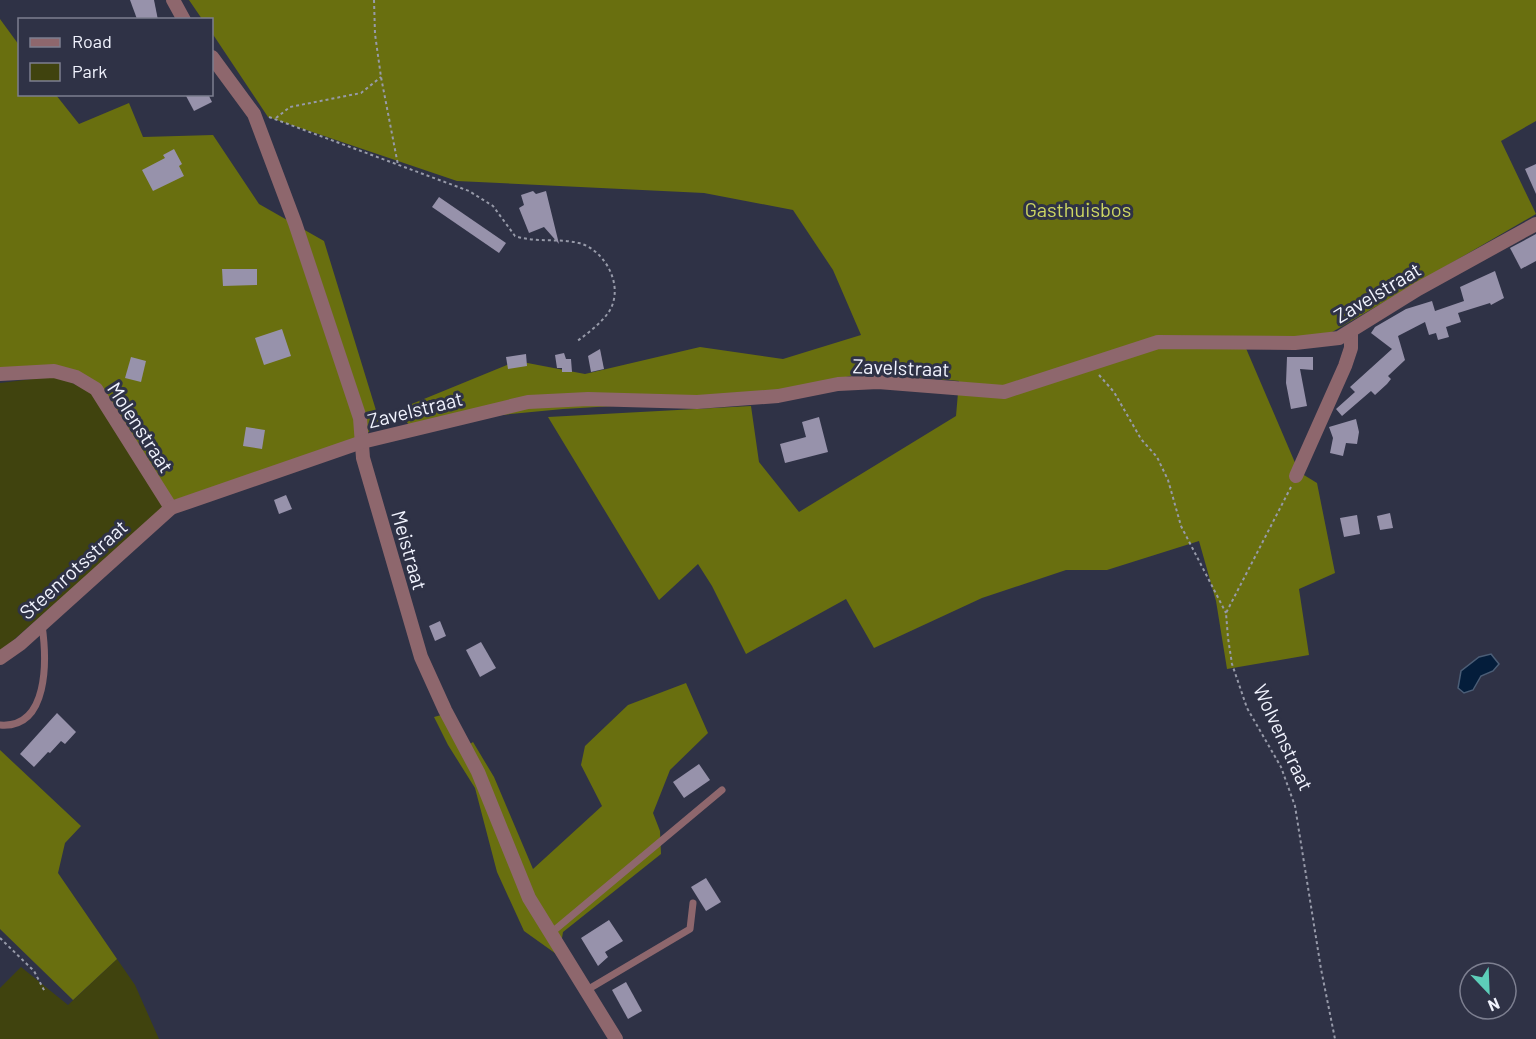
<svg xmlns="http://www.w3.org/2000/svg" width="1536" height="1039" viewBox="0 0 1536 1039" font-family="Barlow,sans-serif">
<style>
.green{fill:#40430e}
.forest{fill:#696f0f}
.water{fill:#041d3b;stroke:#4b5d76;stroke-width:1.5}
.building{fill:#9792ab}
.lines{fill:none;stroke-linecap:round;stroke-linejoin:round}
.path{stroke:#979aa9;stroke-width:2;stroke-dasharray:3 3;stroke-linecap:butt}
.service{stroke:#8e676d;stroke-width:7}
.minor{stroke:#8e676d;stroke-width:14}
.labels{text-anchor:middle;dominant-baseline:central;stroke-width:6;stroke-linejoin:round;paint-order:stroke}
.park-label{font-size:20px;fill:#ced763;stroke:#2f3246}
.street-label{font-size:20px;fill:#f1f3fe;stroke:#2f3246}
</style>
<rect width="100%" height="100%" fill="#2f3246"/>
<g class="green">
<path d="M57,376L91,392L164,507L0,652V383Z"/>
<path d="M117,959L135,985L159,1039H0V988L21,967L68,1005Z"/>
</g>
<g class="forest">
<path d="M189,0H1536V121L1501,141L1536,214L1327,335L1242,339L1299,472L1317,483L1335,573L1299,589L1309,655L1227,669L1216,601L1199,541L1107,570H1066L982,598L874,648L846,599L746,654L712,586L698,564L659,600L548,417L751,406L759,462L799,512L956,416L959,381L867,372L783,392L699,401L563,409L440,421L414,431L397,410L517,361L585,374L700,347L783,359L861,335L833,270L793,210L704,193L457,181L268,117L212,33V20L202,19Z"/>
<path d="M0,19L19,45L20,94L56,95L79,124L129,103L143,137L213,135L259,204L324,241L379,420L366,435L172,501L97,382L0,371Z"/>
<path d="M686,683L708,733L670,770L653,813L660,831L661,854L563,932L559,956L524,931L497,872L475,788L448,745L434,717L445,714L462,749L473,742L494,777L533,869L602,806L581,765L585,746L628,705Z"/>
<path d="M0,750L81,826L65,843L58,873L117,959L73,1000L0,929Z"/>
</g>
<path class="water" d="M1491,654L1499,664L1493,671L1481,676L1473,690L1464,693L1458,688L1461,671L1479,657Z"/>
<g class="building">
<path d="M130,0H154L158,20L137,19Z"/>
<path d="M185,94H208L212,102L194,111Z"/>
<path d="M174,149L182,164L179,166L184,176L153,191L142,170L165,158L163,155Z"/>
<path d="M1536,164V194L1525,169Z"/>
<path d="M533,191L536,194L546,191L559,244L544,227L529,233L519,208L524,205L521,195Z"/>
<path d="M439,197L506,243L499,253L432,207Z"/>
<path d="M1536,234V261L1521,269L1510,248Z"/>
<path d="M222,269H257V285L223,286Z"/>
<path d="M1495,271L1504,298L1491,305L1490,303L1458,313L1461,322L1446,327L1449,337L1438,340L1436,333L1429,335L1425,322L1398,336L1405,360L1388,376L1391,379L1387,384L1375,395L1371,391L1342,416L1336,409L1355,392L1350,387L1392,349L1371,333L1375,327L1406,309L1432,301L1435,311L1464,301L1460,287Z"/>
<path d="M282,329L291,356L264,365L255,338Z"/>
<path d="M600,349L604,369L591,372L588,356Z"/>
<path d="M564,353L566,359H571L572,372H562V368H557L555,355Z"/>
<path d="M526,354L527,366L508,369L506,357Z"/>
<path d="M131,357L146,361L141,382L125,378Z"/>
<path d="M1287,357H1313V370L1300,369L1307,406L1291,409L1286,383Z"/>
<path d="M819,417L828,452L785,463L780,444L806,437L802,422Z"/>
<path d="M1356,419L1359,432L1357,444L1346,443L1343,456L1330,453L1333,438L1329,427Z"/>
<path d="M246,427L265,430L262,449L243,446Z"/>
<path d="M286,495L292,509L279,514L274,500Z"/>
<path d="M1390,513L1393,528L1380,530L1377,516Z"/>
<path d="M1357,515L1360,534L1344,537L1340,518Z"/>
<path d="M440,621L446,636L435,641L429,626Z"/>
<path d="M481,642L496,668L480,677L466,650Z"/>
<path d="M57,713L76,732L65,744L61,741L50,753L48,752L34,767L20,754Z"/>
<path d="M699,764L710,780L684,798L673,782Z"/>
<path d="M706,878L721,902L706,911L691,887Z"/>
<path d="M609,920L623,941L605,952L608,957L598,966L581,938Z"/>
<path d="M626,982L642,1011L628,1019L612,990Z"/>
</g>
<g class="lines">
<g class="path">
<path d="M374,0L375,34L381,77L398,165"/>
<path d="M269,117L469,191L493,206L515,236C536,243 558,238 579,243C605,250 624,285 610,310C602,323 588,333 576,342"/>
<path d="M276,118L290,107L361,93L381,77"/>
<path d="M1099,375L1114,392L1141,439L1157,457L1168,480L1181,526L1226,613"/>
<path d="M1291,487L1226,613L1228,638L1232,664L1247,708L1281,767L1295,806L1321,969L1335,1039"/>
<path d="M0,938L34,971L45,992"/>
</g>
<g class="service">
<path d="M0,725C49,729 47,660 42,625"/>
<path d="M551,933L722,790"/>
<path d="M587,990L690,929L693,903"/>
</g>
<g class="minor">
<path d="M173,0L184,20"/>
<path d="M212,57L254,114L295,223L360,418L363,458L421,657L445,710L478,772L529,898L616,1039"/>
<path d="M0,374L54,371L76,377L96,389L171,508"/>
<path d="M1296,476L1345,366L1351,348V333"/>
<path d="M0,658L20,644L171,508L362,442L528,402L588,399L697,402L778,396L838,384L878,382L1004,392L1158,342L1295,343L1339,338L1418,289L1536,224"/>
</g>
</g>
<g class="labels">
<g class="park-label">
<text x="1078" y="209">Gasthuisbos</text>
</g>
<g class="street-label">
<text transform="translate(1377 292) rotate(-31)">Zavelstraat</text>
<text transform="translate(901 367) rotate(2)">Zavelstraat</text>
<text transform="translate(415 409) rotate(-14)">Zavelstraat</text>
<text transform="translate(141 427) rotate(57)">Molenstraat</text>
<text transform="translate(410 550) rotate(74)">Meistraat</text>
<text transform="translate(73 569) rotate(-42)">Steenrotsstraat</text>
<text transform="translate(1284 737) rotate(65)">Wolvenstraat</text>
</g>
</g>
<rect x="18" y="18" width="195" height="78" fill="#2f3246" stroke="#7d7f90" stroke-width="1.5"/>
<rect x="30" y="38" width="30" height="9" fill="#8e676d" stroke="#7d7f90" stroke-width="1.5"/>
<text x="72" y="48" font-size="18" fill="#f1f3fe">Road</text>
<rect x="30" y="63" width="30" height="18" fill="#40430e" stroke="#7d7f90" stroke-width="1.5"/>
<text x="72" y="78" font-size="18" fill="#f1f3fe">Park</text>
<g transform="translate(1488 991) rotate(157)"><circle r="28" fill="#2f3246" stroke="#7d7f90" stroke-width="1.5"/>
<path d="M0-4.5L10 22L0 15L-10 22Z" fill="#5dceb9"/>
<text y="-9" font-size="16" font-weight="bold" text-anchor="middle" fill="#f1f3fe">N</text>
</g>
</svg>
